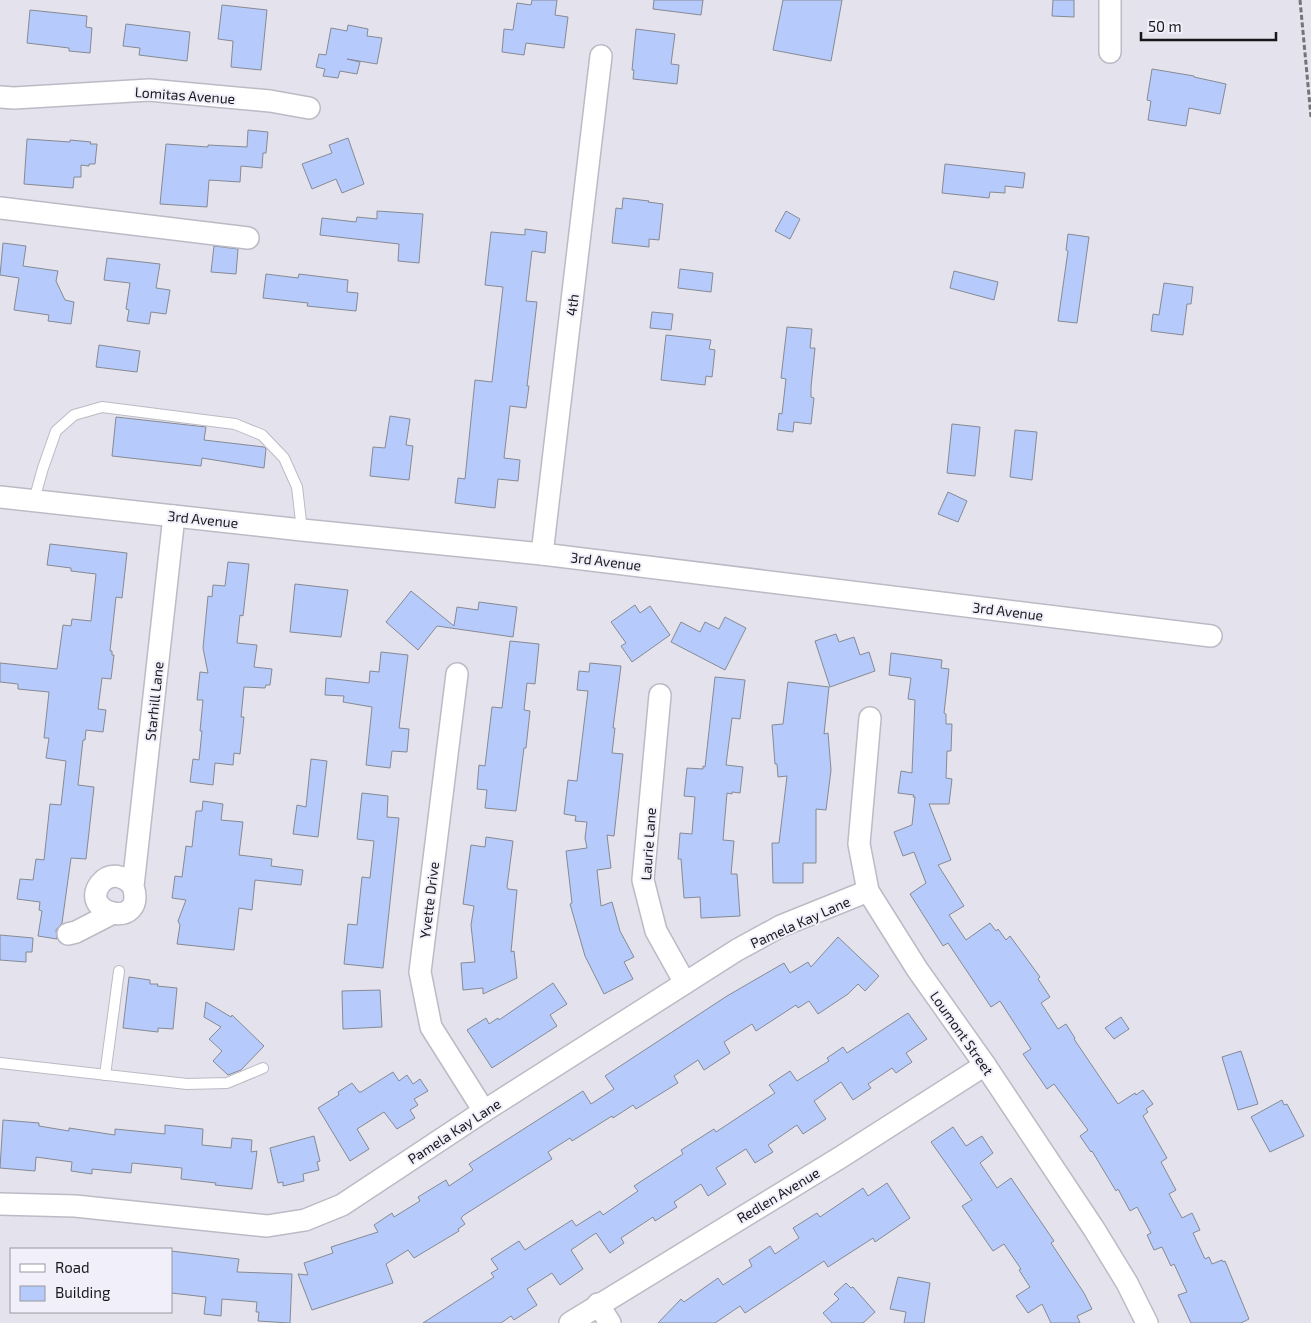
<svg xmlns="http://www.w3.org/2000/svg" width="1311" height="1323" viewBox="0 0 1311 1323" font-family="'Exo 2',sans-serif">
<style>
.building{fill:#b6cbfc;stroke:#868a93}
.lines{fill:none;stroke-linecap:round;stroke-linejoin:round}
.service-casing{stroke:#bbbbc5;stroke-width:12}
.minor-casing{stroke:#bbbbc5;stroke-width:24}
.path{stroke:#73737a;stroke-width:3;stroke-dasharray:5 2.5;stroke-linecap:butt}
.service{stroke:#fff;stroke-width:10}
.minor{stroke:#fff;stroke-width:21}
.labels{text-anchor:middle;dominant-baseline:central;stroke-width:4;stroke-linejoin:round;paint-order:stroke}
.street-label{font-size:14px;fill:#18181c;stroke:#f0effa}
</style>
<rect width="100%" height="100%" fill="#e3e2ed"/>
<g class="building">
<path d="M532,0H557L555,15L568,17L564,48L526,43L524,55L502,52L504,29L513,30L517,3L531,5Z"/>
<path d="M654,0H703L701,15L653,9Z"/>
<path d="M783,0H842L831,61L773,50Z"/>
<path d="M1053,0H1074V17L1052,16Z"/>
<path d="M222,5L267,10L261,70L231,67L233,41L218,39Z"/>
<path d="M30,10L87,16L86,27L92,28L90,53L69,51V48L27,43Z"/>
<path d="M126,24L190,32L187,61L139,55L140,48L123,46Z"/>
<path d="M348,25L368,29L367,36L382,38L377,64L347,59L360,62L357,74L340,71L338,78L323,76L325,69L316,67L319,54L326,55L331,28L347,31Z"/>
<path d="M636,29L675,34L671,64L679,65L677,84L633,79L634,70H632Z"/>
<path d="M1152,69L1194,76V77L1226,84L1220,114L1189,108L1186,126L1148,120L1151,101L1147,100Z"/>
<path d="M248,130L268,132L266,153H263L262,168L241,166L240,182L209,180L207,207L160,204L166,144L208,147V145L247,147Z"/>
<path d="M348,138L364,184L342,193L336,179L312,189L302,164L332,153L329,145Z"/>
<path d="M27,139L70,142V140L91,142L90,144H97L95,164H89V166L81,165V177H74L73,188L24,184Z"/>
<path d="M945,164L1025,173L1023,188L1005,186V193L990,192L989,198L942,193Z"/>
<path d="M623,198L649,201L648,202L663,204L659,240L649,239V247L612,243L616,208L622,209Z"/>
<path d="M377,211L423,214L419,263L398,261L399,244L320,235L322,218L356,222L357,217L377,219Z"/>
<path d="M786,211L800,219L790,239L775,231Z"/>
<path d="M525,229L547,232L545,253L532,251L526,301L537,302L527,386H529L526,408L510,406L504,458L520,460L518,481L498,479L495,508L455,503L458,478L465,479L475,380L492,382L503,287L485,285L491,232L525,235Z"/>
<path d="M1068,234L1089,237L1077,323L1058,321L1068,251L1066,250Z"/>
<path d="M3,243L26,246L23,266L58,271L56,281L65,300L74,302L71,324L48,321L49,315L14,310L19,278L0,275Z"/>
<path d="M214,246L238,249L236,274L211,272Z"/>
<path d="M107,258L160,264L156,288L170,290L166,314L151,312L149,324L127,321L129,310L126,309L130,283L104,280Z"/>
<path d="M680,269L713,273L711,292L678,288Z"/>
<path d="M954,271L998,282L994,300L950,288Z"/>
<path d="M266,274L298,278L299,274L348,280L347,292L358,293L356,311L307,306L308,303L263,298Z"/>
<path d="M1164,283L1193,287L1191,304H1187L1183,335L1151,331L1153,314L1159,315Z"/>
<path d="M652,312L673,314L671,330L650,328Z"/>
<path d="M787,327L812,329L810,348H815L811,387V397L814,398L811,424L794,422L793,432L777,430L779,413L782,414L786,379L781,378Z"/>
<path d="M666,335L711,340L709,349L715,350L712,377L706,376L705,385L661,380Z"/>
<path d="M99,345L140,351L137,372L96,367Z"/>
<path d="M390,416L410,419L406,445L413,446L409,480L370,476L373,447L385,448Z"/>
<path d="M116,417L206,427L204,440L264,447L266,449L264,468L202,458L201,466L112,456Z"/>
<path d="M952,424L980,427L975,476L947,473Z"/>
<path d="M1015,430L1037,432L1032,480L1010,477Z"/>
<path d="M948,492L967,501L958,522L938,514Z"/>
<path d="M50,544L127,553L122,598L116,597L110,651H112V655H114L111,679L102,678L98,709L106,710L103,732L86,730L85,740H83L78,785L94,787L86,859L71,858L62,923L56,930L57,939L38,936L42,911L39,910L40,902L17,899L20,879L33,880L36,859L44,860L50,804L61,805L66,761L46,758L49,738H44L49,692L18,689V684L0,682V663L57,669L63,625L71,626L72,619L91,621L96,574L71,571V568L47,565Z"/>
<path d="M228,562L249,564L243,616L240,615L237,643L257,645L254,667L272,669L270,685H266L265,688L244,687L241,717H244L240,754L234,753L233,765L215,763L213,785L190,782L193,759L199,760L202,731H200L203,700H197L200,672L208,673L203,648L208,596L212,597L213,585L225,586Z"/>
<path d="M295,584L348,590L341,637L290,632Z"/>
<path d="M411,591L454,626L457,607L478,610L479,602L517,607L513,637L437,626L418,650L386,622Z"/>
<path d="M635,605L640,613L650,606L670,635L632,662L621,646L626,643L611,622Z"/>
<path d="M725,617L746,628L725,670L671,642L681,622L700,632L705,622L719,629Z"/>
<path d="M836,634L839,642L854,637L860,655L869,652L875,671L830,687L815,641Z"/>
<path d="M510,641L539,644L535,684L527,683L524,710L530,711L526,748H524L516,811L485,808L487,790L477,789L479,765L485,766L492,707L502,708Z"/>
<path d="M381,652L408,655L399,728L409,729L407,752L392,751L390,768L366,765L372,707L343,702L344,696L325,695L326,678L369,683L370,671L379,672Z"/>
<path d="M891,653L942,660L941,668L949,669L944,713L946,714V724H952L951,751H947L946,778L952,779L949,804H929L951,860L938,865L964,906L949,915L966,940L990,923L996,931L998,929L1006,940L1010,936L1040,977L1038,979L1050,997L1041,1003L1058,1029L1066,1024L1075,1038L1074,1039L1118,1104L1135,1093L1136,1095L1143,1090L1153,1104L1146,1109L1148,1112L1143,1116L1167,1158L1161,1162L1176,1190L1169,1194L1182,1218L1192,1213L1200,1230L1193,1233L1205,1259L1209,1257L1212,1264L1222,1260L1223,1262L1225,1261L1249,1319L1241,1323H1191L1178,1295L1187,1292L1174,1264L1171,1266L1162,1247L1154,1250L1147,1235L1151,1233L1137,1207L1130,1211L1118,1189L1116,1191L1092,1151L1091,1152L1080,1136L1088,1130L1054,1084L1047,1089L1023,1054L1031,1049L1000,1001L991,1007L948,943L943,946L910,894L926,883L914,852L903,856L894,832L912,825L915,797H913L914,795L898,793L901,771L912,773L915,700L908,699L911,678L889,675Z"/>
<path d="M590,663L621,666L613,728H615L612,753L623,754L614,836L607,835L611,868L597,870L601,906L612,902L620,931L634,957L624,962L633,979L604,994L585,956L570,904L572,903L566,851L587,848L585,838L587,822L575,821L576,816L564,814L568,780L577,781L588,691L577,690L579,671L589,672Z"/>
<path d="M715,677L745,680L740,719L732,718L726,765L743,767L740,793L732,792V794L727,793L723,840L734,841L731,874H737L740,916L701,918L700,897L684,898L681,859H678L680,833L692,834L695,797L684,796L687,768L703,769V766L705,767Z"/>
<path d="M788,682L829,687L824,734L828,733L831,770L826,810L816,809V863H803V883H773L772,843H779L787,776L778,777L777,764H775L772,725L783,724Z"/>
<path d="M311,759L327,761L318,837L293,834L297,805L306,807Z"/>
<path d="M362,793L388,796L387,817L399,818L383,968L344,964L348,924L357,925L362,877L370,878L374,841L357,839Z"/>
<path d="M203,801L223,804L221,820L243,822L239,855L272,859L271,866L303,870L301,885L255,880L252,910L239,908L234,950L177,944L180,925L178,921L186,900L172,898L175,876L182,877L186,846L192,847L196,811H202Z"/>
<path d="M486,837L513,841L507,887L508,889L517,890L511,952L514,951L517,978L483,994V988L463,990L461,963L475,962L471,925L474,906L463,904L471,845L485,847Z"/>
<path d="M0,935L33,938L32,952H26V962L0,960Z"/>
<path d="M838,937L879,976L865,991L858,984L848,994L818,1014L809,1001L798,1008L796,1005L756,1031L752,1024L724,1042L730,1053L704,1070L698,1060L674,1076L678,1083L636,1109L633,1105L613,1118L612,1116L572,1141L570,1138L548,1152L552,1159L464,1215L461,1218L465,1224L458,1229L459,1231L414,1258L408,1250L386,1264L393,1283L312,1310L298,1274L308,1275L304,1263L333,1253L331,1247L378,1232L374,1225L392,1213L394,1217L420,1201L418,1197L446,1180L449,1186L473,1170L469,1164L583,1091L591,1104L614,1089L605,1076L727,996L784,963L790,973L808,962L811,967Z"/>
<path d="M129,977L150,980V984H158L157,986L177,988L173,1029L158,1028V1032L123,1028Z"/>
<path d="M553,983L567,1004L550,1015L557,1026L492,1068L467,1030L486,1018L489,1024L498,1018L499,1020Z"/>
<path d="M380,990L382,1027L343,1029L342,991Z"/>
<path d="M206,1002L231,1017L232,1015L264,1046L241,1070L228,1075L213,1061L222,1051L209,1039L221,1027L204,1017Z"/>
<path d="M908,1013L927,1039L906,1053L912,1062L896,1073L892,1068L868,1084L871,1088L853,1100L841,1082L814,1101L826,1119L803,1134L797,1125L768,1145L773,1152L755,1163L746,1149L716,1168L726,1184L708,1196L701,1184L674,1202L677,1207L655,1221L653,1217L621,1238L624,1243L610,1253L596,1233L571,1250L583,1269L560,1285L552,1273L527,1289L537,1305L514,1320L511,1316L501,1323H423L494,1277L491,1273L498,1269L491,1259L519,1241L525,1250L572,1220L576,1226L600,1211L603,1215L638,1191L634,1186L683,1154L681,1150L714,1129L716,1132L775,1093L769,1085L790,1071L797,1081L829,1061L827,1058L843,1047L847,1053Z"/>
<path d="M1121,1017L1129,1029L1114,1039L1105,1028Z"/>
<path d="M1241,1051L1258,1104L1238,1110L1222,1057Z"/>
<path d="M393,1072L399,1081L407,1075L413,1084L420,1079L428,1091L414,1099L418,1105L410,1110L415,1118L397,1129L384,1112L357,1129L369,1149L350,1161L318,1108L339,1095L338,1092L352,1083L359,1092H361Z"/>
<path d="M1282,1100L1284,1105L1287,1104L1304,1136L1270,1152L1251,1117Z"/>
<path d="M3,1120L39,1123V1126L69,1131V1128L115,1135V1129L165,1134V1125L203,1129L202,1145L231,1148L232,1138L252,1140L251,1152L257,1151L252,1189L215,1185L216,1183L181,1179L182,1168L132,1163L131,1173L92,1169V1174L71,1171L72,1162L36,1157L35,1171L0,1168Z"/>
<path d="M953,1127L966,1146L982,1136L993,1153L980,1163L997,1188L1011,1178L1054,1241L1051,1243L1084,1293L1092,1309L1077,1316L1080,1323H1051L1042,1304L1028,1313L1016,1296L1030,1287L1019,1270L1021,1269L1004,1244L993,1251L962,1206L972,1200L931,1142Z"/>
<path d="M314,1136L320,1161L317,1162L319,1170L303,1174L304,1181L283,1186V1182L278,1183L270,1148Z"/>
<path d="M887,1183L910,1218L875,1242L873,1238L828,1267L824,1261L745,1313L740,1306L715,1323H658L681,1299L684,1302L718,1278L723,1285L752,1266L749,1260L770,1246L775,1254L799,1238L793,1228L817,1213L820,1217L863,1188L868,1196Z"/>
<path d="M171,1251L239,1259L237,1272L292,1274L290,1323L258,1321L259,1312H256L257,1302L222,1299L221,1316L204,1314L206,1297L171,1293Z"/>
<path d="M898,1277L930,1283L924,1323H904L906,1312L890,1309Z"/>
<path d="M846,1283L851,1288L853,1287L875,1312L863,1323H832L823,1313L839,1299L834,1294Z"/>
</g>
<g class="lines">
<defs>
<g id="service">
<path d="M34,500L43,468L56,431L74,415L102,407L235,424L262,435L284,458L297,487L302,530"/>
<path d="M0,1063L187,1084L227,1083L263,1068"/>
<path d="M105,1075L119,971"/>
</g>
<g id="minor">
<path d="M1110,52V0"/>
<path d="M0,97L14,98L149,90L270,101L309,108"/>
<path d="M0,208L248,238"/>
<path d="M0,497L302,530L542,554L1211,636"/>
<path d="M542,554L601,56"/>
<path d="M457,674L420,972L431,1027L484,1111"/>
<path d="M660,695L643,880L656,931L685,983"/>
<path d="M870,718L859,844L868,891L917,969L985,1065L1094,1229L1127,1283L1147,1323"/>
<path d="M133,886C125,876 110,871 100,884C78,914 147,931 133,886L174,516"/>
<path d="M68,934L76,932L111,914"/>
<path d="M0,1204L75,1206L267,1226L305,1220L342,1205L484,1111L737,950L781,926L868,891"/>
<path d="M598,1304L610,1323"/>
<path d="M570,1323L841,1157L985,1065"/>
</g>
</defs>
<use href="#service" class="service-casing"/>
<use href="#minor" class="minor-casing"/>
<path class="path" d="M1300,0L1311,117"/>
<use href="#service" class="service"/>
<use href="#minor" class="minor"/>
</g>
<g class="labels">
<g class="street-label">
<text transform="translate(185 95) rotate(4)">Lomitas Avenue</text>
<text transform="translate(572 305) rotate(-83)">4th</text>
<text transform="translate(203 519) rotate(6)">3rd Avenue</text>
<text transform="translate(606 561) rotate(7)">3rd Avenue</text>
<text transform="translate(1008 611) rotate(7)">3rd Avenue</text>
<text transform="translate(154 701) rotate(-84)">Starhill Lane</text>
<text transform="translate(648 844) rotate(-86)">Laurie Lane</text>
<text transform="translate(429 900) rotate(-83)">Yvette Drive</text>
<text transform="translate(800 922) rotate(-24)">Pamela Kay Lane</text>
<text transform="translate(962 1033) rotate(55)">Loumont Street</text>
<text transform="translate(454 1131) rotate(-33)">Pamela Kay Lane</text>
<text transform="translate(778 1195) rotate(-31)">Redlen Avenue</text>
</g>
</g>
<rect x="10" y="1248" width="162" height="65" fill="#f0effa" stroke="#9a99a1"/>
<rect x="20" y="1264" width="25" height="8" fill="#ffffff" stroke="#9a99a1"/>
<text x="55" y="1273" font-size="15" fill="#18181c">Road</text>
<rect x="20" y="1286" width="25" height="15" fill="#b6cbfc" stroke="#9a99a1"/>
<text x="55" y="1298" font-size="15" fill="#18181c">Building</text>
<path d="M1141 32v8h135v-8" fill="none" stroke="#18181c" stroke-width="2.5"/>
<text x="1148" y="32" font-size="15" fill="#18181c" stroke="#f0effa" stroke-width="4" paint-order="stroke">50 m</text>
</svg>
